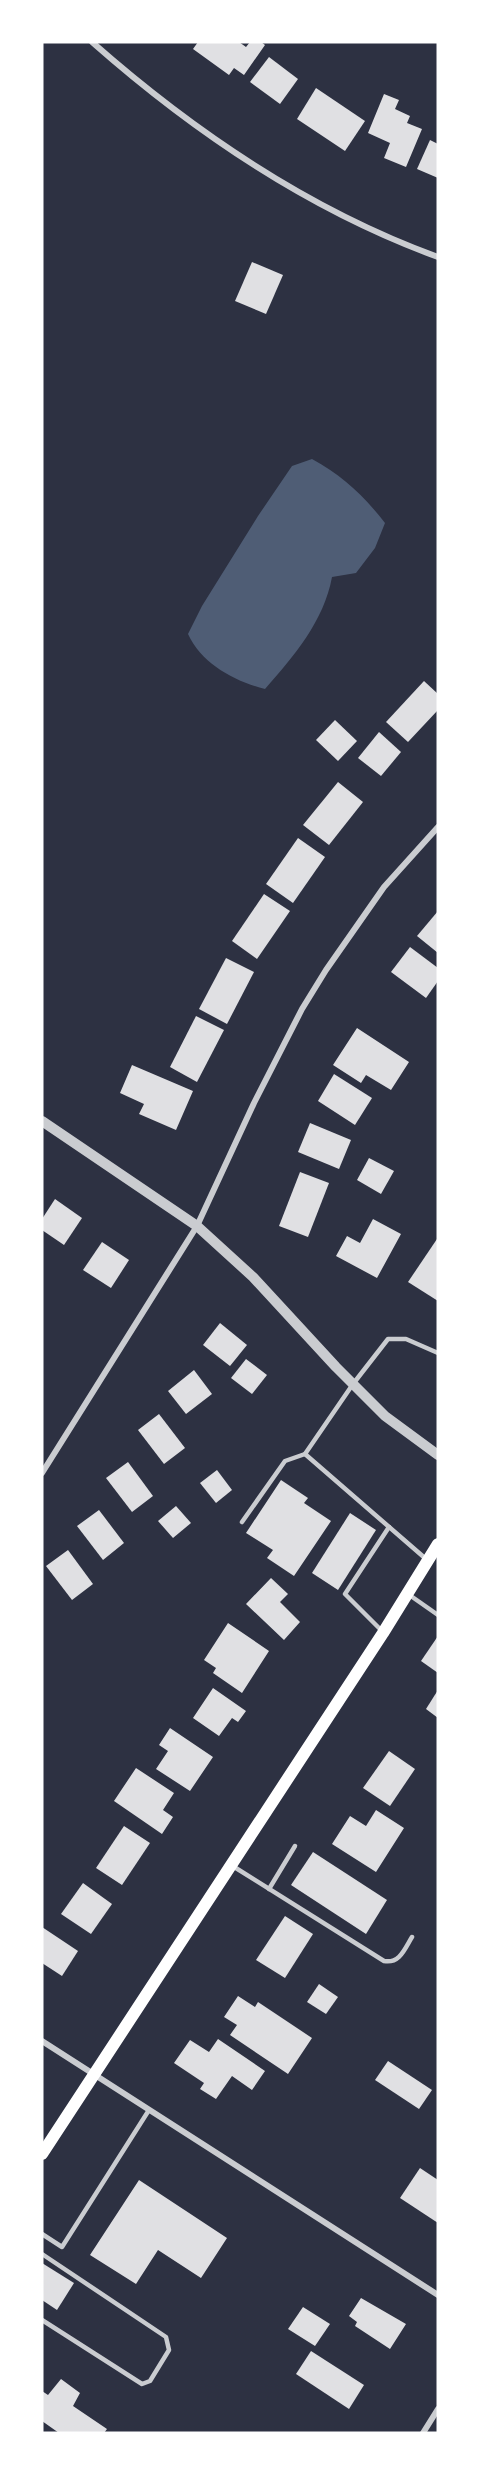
<svg xmlns="http://www.w3.org/2000/svg" width="480" height="2475" viewBox="0 0 480 2475" font-family="Overpass,sans-serif">
<style>
.water{fill:#4f5d75}
.building{fill:#e0e0e3}
.lines{fill:none;stroke-linecap:round;stroke-linejoin:round}
.service{stroke:#caccd0;stroke-width:4.5}
.minor{stroke:#caccd0;stroke-width:6}
.tertiary{stroke:#caccd0;stroke-width:10}
.secondary{stroke:#fff;stroke-width:12}
</style>
<rect width="100%" height="100%" fill="#2d3142"/>
<path class="water" d="M312,459C342,475 364,496 385,523L375,548L356,573L332,577C324,621 294,656 265,689C234,681 202,664 188,634L202,606L258,516L292,466Z"/>
<g class="building">
<path d="M198,42H239L246,47L250,42H261L265,45L244,75L234,68L229,75L193,49Z"/>
<path d="M269,57L298,79L280,104L250,82Z"/>
<path d="M316,88L365,121L345,151L297,119Z"/>
<path d="M384,94L399,100L395,109L410,116L407,123L422,129L406,167L384,158L390,143L368,133Z"/>
<path d="M430,140L438,144V178L417,169Z"/>
<path d="M252,262L283,275L266,314L235,301Z"/>
<path d="M424,681L438,694V710L408,742L386,722Z"/>
<path d="M335,720L357,741L338,761L316,740Z"/>
<path d="M379,732L401,752L381,776L358,758Z"/>
<path d="M338,782L363,802L329,845L303,825Z"/>
<path d="M298,838L325,857L293,903L266,884Z"/>
<path d="M264,894L290,911L257,959L232,941Z"/>
<path d="M438,911V953L417,936Z"/>
<path d="M410,947L438,968V981L426,998L391,972Z"/>
<path d="M226,958L254,972L227,1024L199,1009Z"/>
<path d="M196,1016L224,1030L197,1082L170,1067Z"/>
<path d="M357,1028L409,1062L391,1090L366,1075L361,1083L333,1065Z"/>
<path d="M132,1065L193,1091L176,1130L139,1114L144,1104L120,1093Z"/>
<path d="M334,1074L372,1098L355,1125L318,1101Z"/>
<path d="M310,1123L351,1140L339,1169L298,1152Z"/>
<path d="M369,1158L394,1171L381,1194L357,1180Z"/>
<path d="M300,1172L329,1183L308,1237L279,1226Z"/>
<path d="M55,1199L82,1218L64,1245L42,1230V1219Z"/>
<path d="M373,1219L401,1234L377,1278L336,1256L347,1236L360,1243Z"/>
<path d="M437,1239L438,1240V1301L408,1282Z"/>
<path d="M102,1242L129,1260L111,1288L83,1270Z"/>
<path d="M220,1323L247,1345L230,1366L203,1345Z"/>
<path d="M246,1359L267,1375L252,1394L231,1378Z"/>
<path d="M194,1370L212,1394L186,1414L168,1391Z"/>
<path d="M159,1414L185,1448L164,1464L138,1430Z"/>
<path d="M128,1462L153,1496L132,1512L106,1478Z"/>
<path d="M217,1470L232,1490L216,1503L200,1483Z"/>
<path d="M281,1480L308,1498L304,1503L331,1521L294,1576L267,1558L273,1550L246,1533Z"/>
<path d="M176,1506L191,1523L173,1538L158,1521Z"/>
<path d="M99,1510L124,1543L103,1560L77,1526Z"/>
<path d="M350,1513L376,1530L338,1590L312,1573Z"/>
<path d="M68,1550L93,1584L72,1600L46,1566Z"/>
<path d="M271,1578L288,1594L280,1602L300,1622L284,1640L246,1604Z"/>
<path d="M228,1623L269,1651L242,1693L213,1673L216,1668L204,1660Z"/>
<path d="M438,1636V1673L421,1661Z"/>
<path d="M213,1688L246,1711L238,1722L232,1718L219,1736L193,1718Z"/>
<path d="M438,1690V1718L426,1709Z"/>
<path d="M170,1728L213,1757L190,1791L156,1769L168,1751L159,1745Z"/>
<path d="M389,1751L415,1769L390,1806L363,1788Z"/>
<path d="M136,1768L174,1793L163,1810L173,1817L162,1834L114,1801Z"/>
<path d="M376,1810L404,1828L376,1872L332,1844L350,1816L366,1826Z"/>
<path d="M124,1826L150,1843L122,1885L96,1868Z"/>
<path d="M313,1852L387,1900L366,1934L291,1885Z"/>
<path d="M83,1883L112,1904L91,1934L61,1914Z"/>
<path d="M285,1916L313,1934L285,1978L256,1960Z"/>
<path d="M42,1927L78,1951L62,1976L42,1963Z"/>
<path d="M319,1984L338,1997L326,2014L307,2002Z"/>
<path d="M238,1996L255,2007L258,2002L312,2038L288,2074L230,2035L237,2025L224,2017Z"/>
<path d="M218,2039L265,2071L252,2090L232,2076L216,2099L200,2089L204,2083L174,2063L190,2040L209,2052Z"/>
<path d="M388,2061L432,2090L419,2109L375,2080Z"/>
<path d="M420,2168L438,2180V2223L400,2198Z"/>
<path d="M139,2180L227,2238L201,2278L158,2250L136,2284L90,2255Z"/>
<path d="M42,2263L74,2283L57,2310L42,2300Z"/>
<path d="M361,2298L406,2324L390,2349L355,2326L357,2322L349,2316Z"/>
<path d="M303,2307L330,2324L315,2346L288,2329Z"/>
<path d="M311,2351L364,2385L349,2409L296,2374Z"/>
<path d="M61,2379L80,2393L73,2406L107,2429L104,2433H59L42,2421V2391L48,2395Z"/>
</g>
<g class="lines">
<g class="service">
<path d="M242,1522L285,1461L305,1454"/>
<path d="M426,1559L305,1454L353,1384L388,1339H406L438,1353"/>
<path d="M408,1594L438,1615"/>
<path d="M382,1631L345,1594L389,1527"/>
<path d="M231,1865L384,1961C400,1964 405,1948 412,1937"/>
<path d="M269,1889L295,1846"/>
<path d="M42,2234L62,2247L149,2110"/>
<path d="M42,2254L166,2337L169,2350L150,2381L142,2384L42,2320"/>
</g>
<g class="minor">
<path d="M92,42C194,132 309,210 438,257"/>
<path d="M42,1473L197,1226L254,1103L302,1009L326,970L384,887L438,827"/>
<path d="M42,2041L438,2295"/>
<path d="M423,2433L438,2409"/>
</g>
<path class="tertiary" d="M42,1121L197,1226L253,1277L336,1367L385,1416L438,1455"/>
<path class="secondary" d="M42,2154L383,1633L438,1544"/>
</g>
<rect width="480" height="2475" fill="none" stroke="#ffffff" stroke-width="87"/>
</svg>
